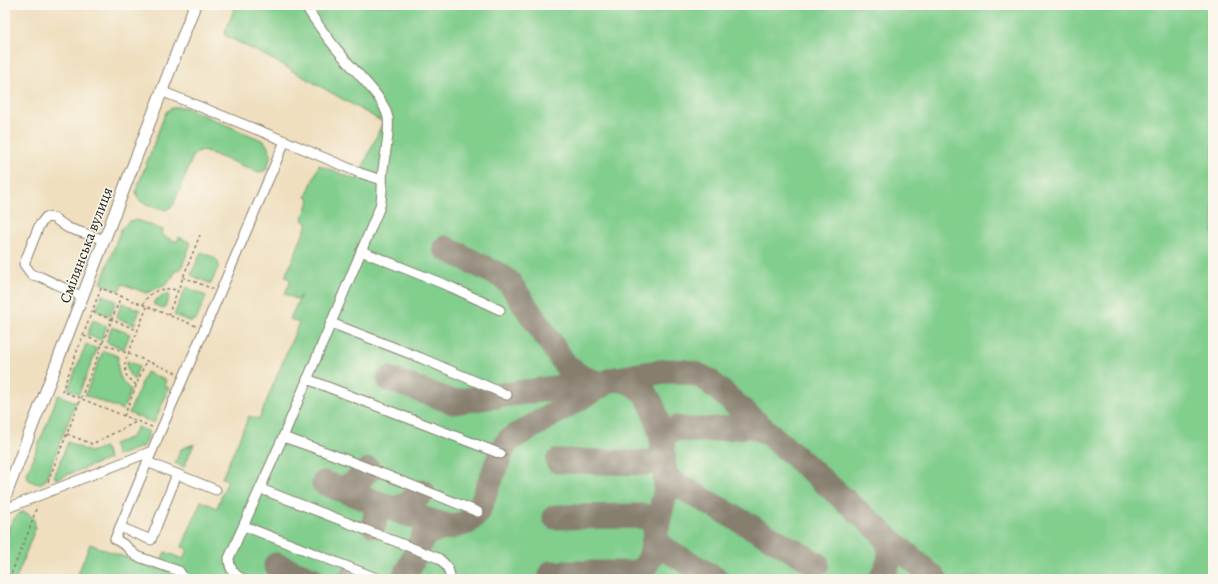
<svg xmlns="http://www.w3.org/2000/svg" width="1218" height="584" viewBox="0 0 1218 584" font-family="Alegreya,serif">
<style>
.green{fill:#81ce8d;stroke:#4e7554}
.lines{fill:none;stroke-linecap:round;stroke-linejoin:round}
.taxiway{stroke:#867e6e;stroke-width:25}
.minor-casing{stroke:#867e6e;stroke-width:11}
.major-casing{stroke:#867e6e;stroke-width:13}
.path{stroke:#867e6e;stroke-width:1.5;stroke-dasharray:3 3;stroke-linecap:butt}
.minor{stroke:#fff;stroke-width:9}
.major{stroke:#fff;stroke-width:11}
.labels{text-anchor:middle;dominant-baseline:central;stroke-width:3;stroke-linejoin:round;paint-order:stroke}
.street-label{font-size:15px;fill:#1c1c1c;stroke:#fbf7ec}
</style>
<rect width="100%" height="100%" fill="#fbf7ec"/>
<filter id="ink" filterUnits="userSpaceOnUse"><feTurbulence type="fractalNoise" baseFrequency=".025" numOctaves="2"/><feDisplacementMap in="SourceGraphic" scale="8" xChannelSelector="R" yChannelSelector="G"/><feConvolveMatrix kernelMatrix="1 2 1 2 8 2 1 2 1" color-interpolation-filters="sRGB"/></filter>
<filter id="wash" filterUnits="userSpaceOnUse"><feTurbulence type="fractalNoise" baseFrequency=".012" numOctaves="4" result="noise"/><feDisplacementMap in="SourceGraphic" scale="16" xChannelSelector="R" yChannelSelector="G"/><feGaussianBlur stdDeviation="0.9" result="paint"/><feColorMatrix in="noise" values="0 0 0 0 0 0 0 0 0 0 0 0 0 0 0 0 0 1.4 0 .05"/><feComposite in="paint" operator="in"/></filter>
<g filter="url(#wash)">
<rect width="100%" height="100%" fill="#efdfbf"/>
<g class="green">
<path d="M236,5H1213V579H76L90,544L157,569L165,552L183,559L188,549L182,547L201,501L217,508L228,480L222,478L249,416L259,419L299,323L290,319L301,295L298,300L285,294L291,280L285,277L308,223L302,220L310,199L306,197L319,165L357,180L383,122L270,58L224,35Z"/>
<path d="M175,107H184L264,141C273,153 271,157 266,170L260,172L256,171L203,150L197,152L193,156L173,206L166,210L143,203L138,199L136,191L165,114L168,110Z"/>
<path d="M134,220L140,221L163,230L161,235L177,242L179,237L191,243L181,269L176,270L172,278L169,280L166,285L146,293L123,284L119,291L101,283L121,229L128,222Z"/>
<path d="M201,252C207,255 218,257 219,265L211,284L191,275Z"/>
<path d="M186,287L206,296L196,320L193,319L192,322L174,315Z"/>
<path d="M102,295L116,301L110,316L96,310Z"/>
<path d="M164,295H170L164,309L153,304L156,300Z"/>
<path d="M122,303L140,310L134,325L116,318Z"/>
<path d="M93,320L107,326L101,340L87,335Z"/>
<path d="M112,327L130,334L124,349L106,342Z"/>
<path d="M86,344L97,349L79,394L68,389Z"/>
<path d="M103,351L118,356C116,371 120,381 131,390L123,410L85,395Z"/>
<path d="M127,361L139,366L134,380C128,375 126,368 127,361Z"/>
<path d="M146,372L166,380L164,386L169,388L154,423L129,413Z"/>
<path d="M58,395L76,402L45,481C38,485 35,484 28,479L27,474Z"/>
<path d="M137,427L150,432L144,446L117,456L113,444L132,437Z"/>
<path d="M68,442L90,452L105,447L109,459L56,479L54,477Z"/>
<path d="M194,444L184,467L175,463L181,449Z"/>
<path d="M22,512C32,513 36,520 35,529L16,579H5C5,559 1,523 22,512Z"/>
</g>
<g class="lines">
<g class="taxiway">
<path d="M445,248L499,275L509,282L567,367L581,377L595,382"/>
<path d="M389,379L453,402L597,382"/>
<path d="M617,379C652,385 654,410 662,439"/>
<path d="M558,461L647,463L658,459L662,453"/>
<path d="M664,468L662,437L668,432L677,428L690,430H706L747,426L758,428L765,432"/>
<path d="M324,483L401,512L451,527L468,522L478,512L503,448L509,440L609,381L616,379C646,375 682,362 709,381L935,579"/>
<path d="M339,489L353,484L369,470"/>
<path d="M393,509L406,505L423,492"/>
<path d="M555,517L644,516L651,520L656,529"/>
<path d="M374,525L376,511L374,502"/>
<path d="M655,534L657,541L663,548L716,579"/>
<path d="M276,565L312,579"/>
<path d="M551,573H631C640,572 647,566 650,557L665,493L666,483L664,468L666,475L674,483L817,564"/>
<path d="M350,579L354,574"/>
<path d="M404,579L422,539C429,530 440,529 451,527"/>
<path d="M881,579C891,560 894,551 882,533"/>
</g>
</g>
</g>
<g filter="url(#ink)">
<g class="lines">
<defs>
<g id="minor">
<path d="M285,141L360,173L382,180"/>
<path d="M361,251L451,287L500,310"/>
<path d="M83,297L41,277L32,275L24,264L39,226L46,217L54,218L68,228L105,240"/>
<path d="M331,323L421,358L507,395"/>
<path d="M307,379L501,454"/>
<path d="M283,437C349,459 414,486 478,512"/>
<path d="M152,451L115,539L126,546L136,556L179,571L184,579"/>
<path d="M147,462L216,490"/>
<path d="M261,489L438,558C446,564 450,569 450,579"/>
<path d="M5,509L152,451L285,141L161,91"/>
<path d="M244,526L379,579"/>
<path d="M120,527L151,540L177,474"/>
<path d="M243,579C233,575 229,568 229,558L283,437L379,209C384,196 381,182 383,169C385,154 390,133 388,118C384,97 358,75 345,59C330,42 317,24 305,5"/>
</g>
<path id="major" d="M5,497L195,5"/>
</defs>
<use href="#minor" class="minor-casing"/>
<use href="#major" class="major-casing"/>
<g class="path">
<path d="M183,277L213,289"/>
<path d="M143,305C149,290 163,287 178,290"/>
<path d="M93,312L137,330"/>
<path d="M168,315L200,235"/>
<path d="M84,336L177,373"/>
<path d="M136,385L126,375L125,362L147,307"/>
<path d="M124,416L146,361"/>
<path d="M152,427L62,391L101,288L196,326"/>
<path d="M67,434L92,444L138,421"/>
<path d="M48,482L121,296"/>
<path d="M9,579L30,528L37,506"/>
</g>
<use href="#minor" class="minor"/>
<use href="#major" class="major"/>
</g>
</g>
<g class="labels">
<g class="street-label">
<text transform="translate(86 245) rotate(-69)">Смілянська вулиця</text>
</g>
</g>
<rect width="1218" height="584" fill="none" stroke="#fbf7ec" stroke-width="20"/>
</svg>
